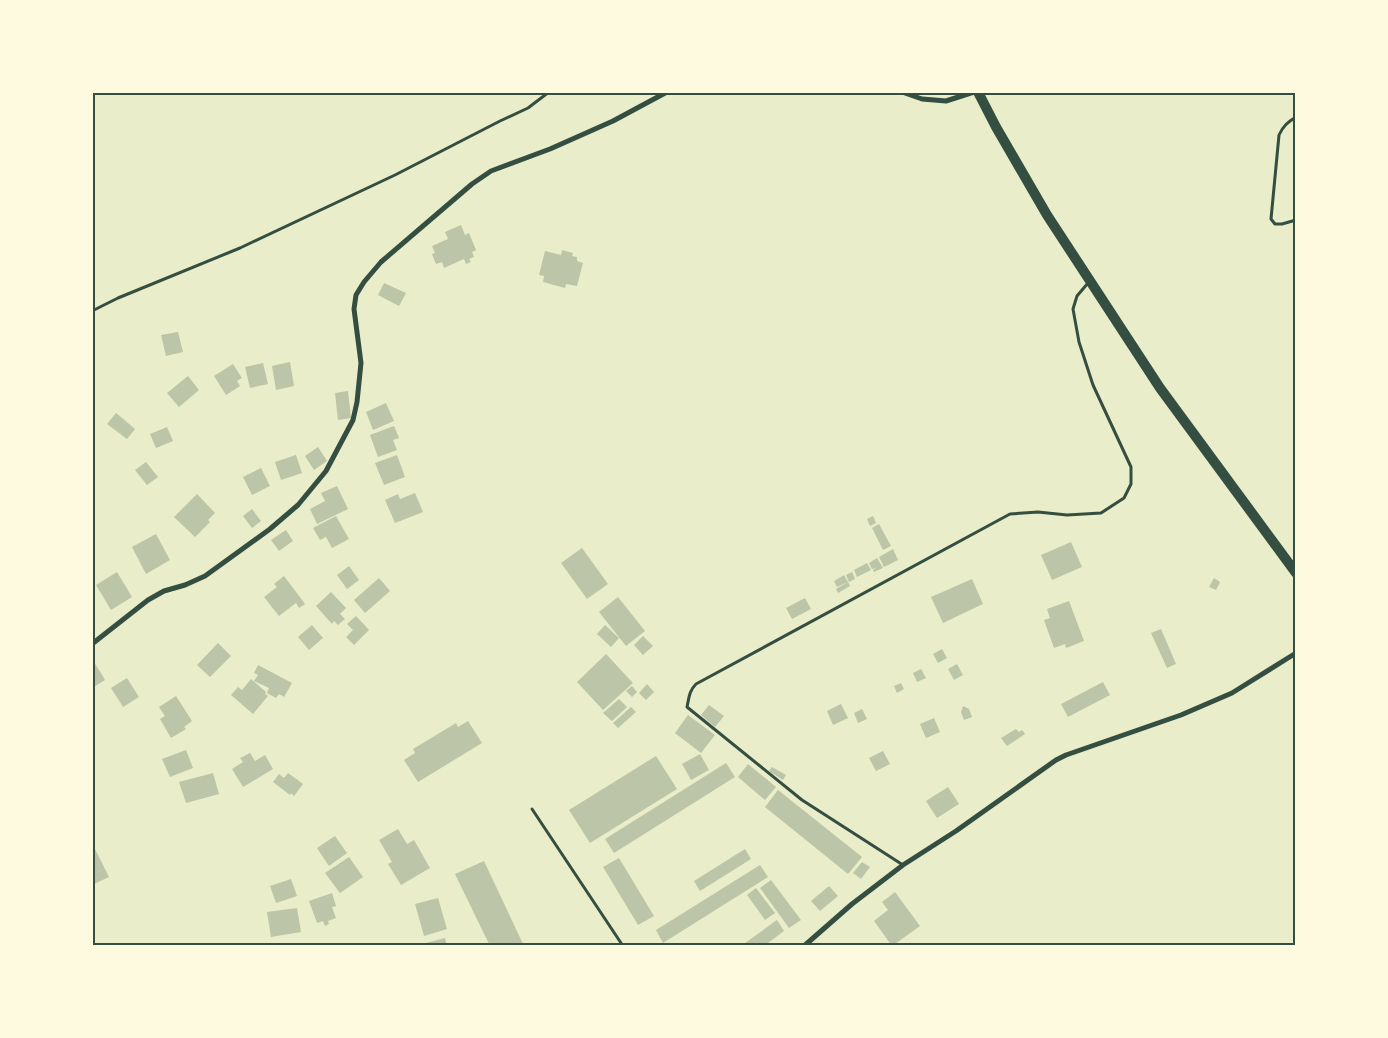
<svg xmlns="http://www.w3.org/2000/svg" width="1388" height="1038" viewBox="0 0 1388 1038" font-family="'Source Sans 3',sans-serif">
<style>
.building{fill:#bcc5a7}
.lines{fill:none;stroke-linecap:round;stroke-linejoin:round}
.service{stroke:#344e41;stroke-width:3}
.minor{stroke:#344e41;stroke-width:5}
.primary{stroke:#344e41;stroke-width:10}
.neatline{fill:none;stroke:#344e41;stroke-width:2}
</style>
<rect width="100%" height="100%" fill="#e9edc9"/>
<g class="building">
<path d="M461,225L465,235L469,233L476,250L472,252L474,257L469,259L471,262L466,264L464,259L444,268L442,262L436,264L432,254L435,253L432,246L448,239L445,232Z"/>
<path d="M562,250L573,253L572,256L577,257V261L583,263L577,286L566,284L565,288L543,282L544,276L539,275L545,251L561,255Z"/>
<path d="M384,283L406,293L399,306L378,295Z"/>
<path d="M178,332L183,352L166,356L161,335Z"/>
<path d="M290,362L294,386L276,390L272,366Z"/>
<path d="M263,363L268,384L250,388L245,367Z"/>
<path d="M233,364L242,378L237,381L240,386L226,395L214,376Z"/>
<path d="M188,376L199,390L179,407L167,393Z"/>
<path d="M348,391L351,418L338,420L335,393Z"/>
<path d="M386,403L394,421L373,430L366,412Z"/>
<path d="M116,413L135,429L127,439L107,424Z"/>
<path d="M394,426L399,438L393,440L397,450L378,457L370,435Z"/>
<path d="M167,427L173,441L156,448L150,434Z"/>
<path d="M318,447L327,461L314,470L305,456Z"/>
<path d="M296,455L302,473L281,480L275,462Z"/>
<path d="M397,455L405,477L384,485L375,463Z"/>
<path d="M146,462L158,477L147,485L135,470Z"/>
<path d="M261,468L270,486L252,495L243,477Z"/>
<path d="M337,486L348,509L317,524L310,509L325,501L321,493Z"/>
<path d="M415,493L423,512L395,523L385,500L398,494L400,499Z"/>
<path d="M197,494L215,513L208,520L210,522L195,537L174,517Z"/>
<path d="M252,509L261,521L252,528L243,516Z"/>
<path d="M336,516L349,539L332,548L326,537L320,540L313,528Z"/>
<path d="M873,516L876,523L870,526L867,519Z"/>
<path d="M879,524L891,546L883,550L872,528Z"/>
<path d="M286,530L293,541L279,551L271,540Z"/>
<path d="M156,534L170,560L146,574L132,547Z"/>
<path d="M1071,542L1082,567L1052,580L1041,555Z"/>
<path d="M582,548L608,584L587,599L561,563Z"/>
<path d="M893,549L898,560L884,567L879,557Z"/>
<path d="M877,558L883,568L874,572L873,570L876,568L872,569L869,563Z"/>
<path d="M867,563L871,570L857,577L854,570Z"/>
<path d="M349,566L359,580L347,589L337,575Z"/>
<path d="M117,572L132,597L111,610L96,585Z"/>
<path d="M852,572L855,579L849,582L846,575Z"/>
<path d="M844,575L848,582L837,587L834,581Z"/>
<path d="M284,576L305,604L299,608L296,603L279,616L264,597L277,587L274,584Z"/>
<path d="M379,578L390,591L365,613L354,600Z"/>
<path d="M1214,578L1220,582L1216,590L1209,587Z"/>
<path d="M972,579L983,604L943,623L931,597Z"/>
<path d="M848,582L850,586L838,593L836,589Z"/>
<path d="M331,592L346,608L340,614L345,619L338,625L334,621L332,624L316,606Z"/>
<path d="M618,597L645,631L626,646L599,612Z"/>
<path d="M805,598L811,609L792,619L786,608Z"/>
<path d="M1069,601L1084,641L1066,648L1065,644L1054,648L1044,620L1050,618L1047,609Z"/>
<path d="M356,616L369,630L354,645L346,637L353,630L347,624Z"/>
<path d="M312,625L323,638L309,650L298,637Z"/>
<path d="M605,625L619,638L611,647L597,634Z"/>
<path d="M1161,629L1176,664L1167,668L1151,633Z"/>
<path d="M643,636L653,646L643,655L634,645Z"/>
<path d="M218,643L231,656L210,677L197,665Z"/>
<path d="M942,649L947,658L938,663L933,654Z"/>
<path d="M606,654L633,683L603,710L577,682Z"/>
<path d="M94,662L105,680L92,688V663Z"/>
<path d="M957,664L963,675L954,680L948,669Z"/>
<path d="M258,665L292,683L284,697L279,694L276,698L267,693L269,688L254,681L258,675L254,673Z"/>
<path d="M921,669L926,678L917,682L913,673Z"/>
<path d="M127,678L139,697L123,707L111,688Z"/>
<path d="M251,679L266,692L265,694L268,696L253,714L231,695L238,687L242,690Z"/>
<path d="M1103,682L1110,695L1068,717L1061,704Z"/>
<path d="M901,683L904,689L897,693L894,686Z"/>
<path d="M647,684L654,692L646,700L639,693Z"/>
<path d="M632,686L637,692L632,697L626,691Z"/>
<path d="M176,696L192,721L184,727L186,729L171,738L160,719L165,716L159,707Z"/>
<path d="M619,699L627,707L612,721L603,713Z"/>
<path d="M841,704L848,718L833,725L827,711Z"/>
<path d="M709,705L724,716L715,727L701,715Z"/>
<path d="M963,706L969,709L972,717L964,720L961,712Z"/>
<path d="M631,707L636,712L618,728L613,723Z"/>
<path d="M862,709L867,719L858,723L854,713Z"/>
<path d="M688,715L715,735L701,753L675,733Z"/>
<path d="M934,718L940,732L926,738L920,724Z"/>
<path d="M468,721L482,743L418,782L404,760L415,753L413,749L456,723L458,727Z"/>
<path d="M1016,729L1019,732L1022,730L1025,734L1007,746L1001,738Z"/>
<path d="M186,750L193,768L170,777L162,759Z"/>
<path d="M883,751L890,764L876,771L869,758Z"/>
<path d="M250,753L255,761L265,755L273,769L243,787L232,769L243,762L240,758Z"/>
<path d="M700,754L709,770L691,780L682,764Z"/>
<path d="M656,756L677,789L590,843L569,810Z"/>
<path d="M726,763L735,777L614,853L605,839Z"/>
<path d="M748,764L776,787L765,800L738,777Z"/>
<path d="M772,767L786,775L783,780L769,771Z"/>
<path d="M213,773L219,794L186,803L179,782Z"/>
<path d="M288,773L303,784L294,796L291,793L290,795L273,782L279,774L284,778Z"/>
<path d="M948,787L959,804L937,818L926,801Z"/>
<path d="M778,790L862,857L848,874L765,807Z"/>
<path d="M398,829L407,844L414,840L430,868L401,885L388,864L392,862L379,840Z"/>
<path d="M335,836L347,853L329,866L317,848Z"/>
<path d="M92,843L109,877L92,885Z"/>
<path d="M745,849L751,859L700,891L694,881Z"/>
<path d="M349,857L363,877L340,893L325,873Z"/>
<path d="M619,858L654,916L638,925L603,867Z"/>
<path d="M484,861L524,946H490L455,874Z"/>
<path d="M862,862L870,867L861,879L853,873Z"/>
<path d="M760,865L768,877L663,943L656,930Z"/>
<path d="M291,879L297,896L276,903L270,886Z"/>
<path d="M771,880L801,920L789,928L760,888Z"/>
<path d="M829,886L838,896L820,911L811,901Z"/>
<path d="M756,888L775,913L765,920L747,895Z"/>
<path d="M895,892L920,926L892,946L874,921L888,910L882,902Z"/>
<path d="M332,893L336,906L332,907L336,918L328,921L329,924L325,926L323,921L317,923L309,901Z"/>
<path d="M438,898L447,929L424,936L415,904Z"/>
<path d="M297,908L301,932L271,937L267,912Z"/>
<path d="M777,920L784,931L764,946H741Z"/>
<path d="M445,938L447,946H418V945Z"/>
</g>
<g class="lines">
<g class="service">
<path d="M1296,117C1288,122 1283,126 1279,135L1271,219L1275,224H1282L1296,220"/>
<path d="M92,311L118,298L240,248L395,175L500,121L528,108L549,92"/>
<path d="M532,809L623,946"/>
<path d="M903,865L802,800L687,707C689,698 689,691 696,684L1010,514L1038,512L1067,515L1101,513L1124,498L1131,484V467L1093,385L1079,342L1073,309L1077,296L1088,283"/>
</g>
<g class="minor">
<path d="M902,92L922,99L946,101L974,92"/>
<path d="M92,644L148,600L164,591L185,585L205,576L270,529L298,505L326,471L353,420L357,402L361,363L354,309L356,295L364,282L381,262L472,184L491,171L550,149L613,121L667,92"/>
<path d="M804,946L852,904L903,865L956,831L1056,760L1066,755L1181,715L1232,693L1296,653"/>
</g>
<path class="primary" d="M978,92L996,127L1047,215L1160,388L1296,573"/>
</g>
<rect width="1388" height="1038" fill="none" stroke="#fefae0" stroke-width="188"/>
<rect x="94" y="94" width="1200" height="850" class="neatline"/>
</svg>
